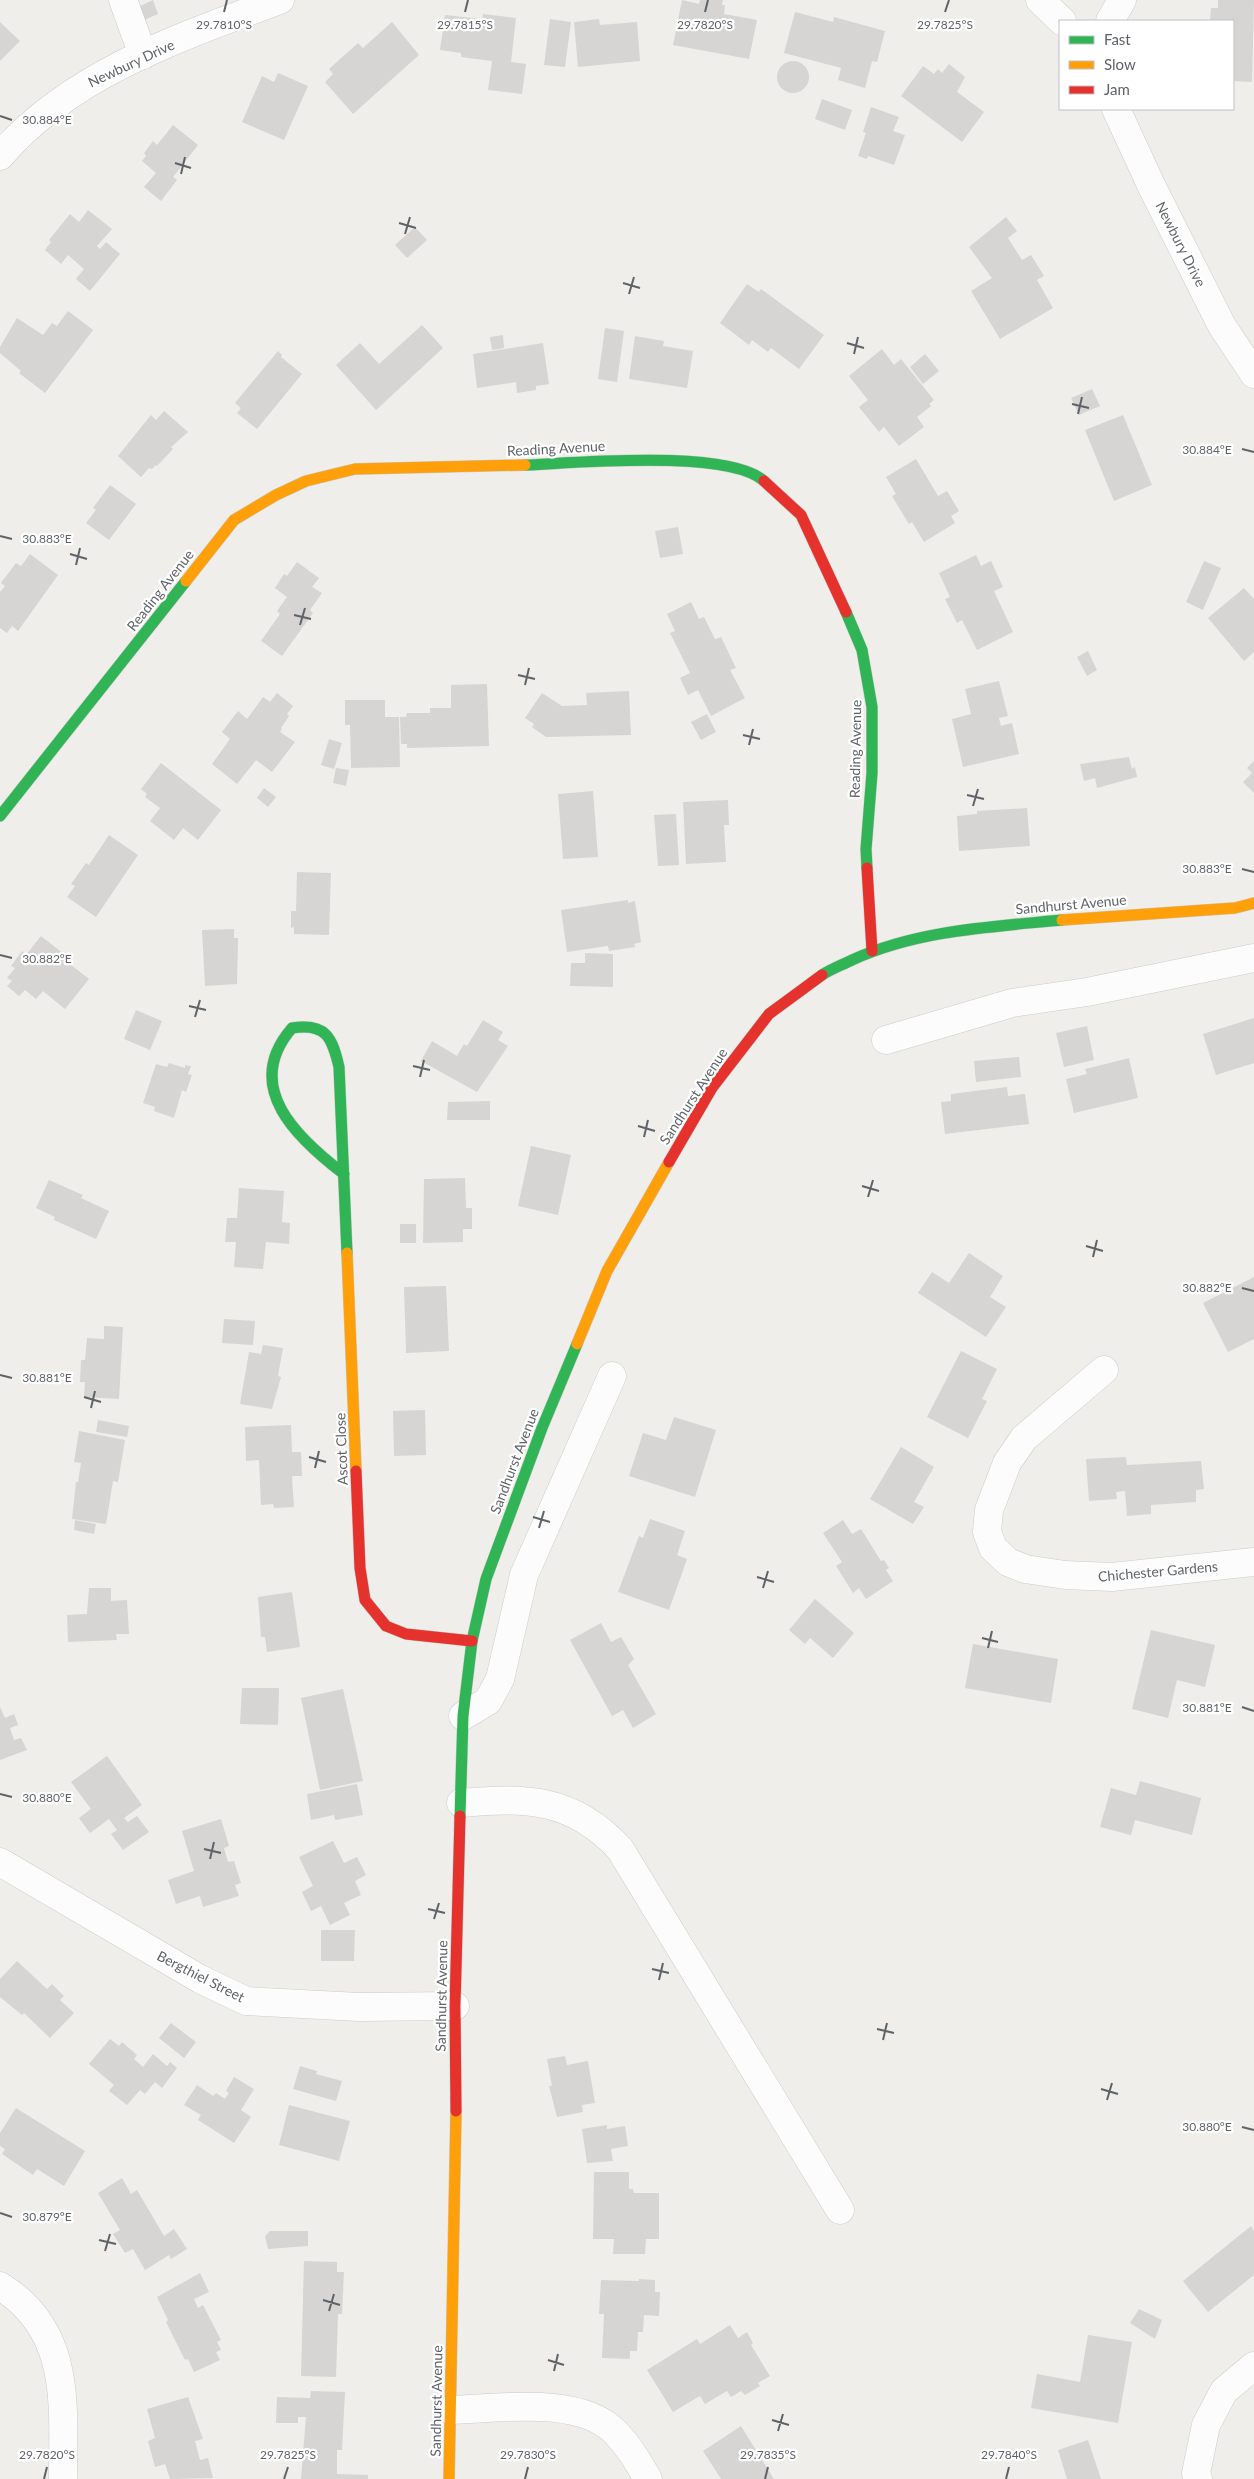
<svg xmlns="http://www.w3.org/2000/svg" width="1254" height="2479" viewBox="0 0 1254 2479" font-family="Lato,sans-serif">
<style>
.building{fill:#d6d5d3}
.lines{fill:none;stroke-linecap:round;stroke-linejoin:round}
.street-casing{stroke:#cbcccc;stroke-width:29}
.fast-casing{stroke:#cacacb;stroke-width:12}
.slow-casing{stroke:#cacacb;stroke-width:12}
.jam-casing{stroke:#cacacb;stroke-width:12}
.street{stroke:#fdfcfc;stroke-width:28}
.fast{stroke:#30b455;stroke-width:11}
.slow{stroke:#ff9f0a;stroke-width:11}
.jam{stroke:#e5322d;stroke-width:11}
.ticks{fill:none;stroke:#5f6368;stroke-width:2}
.labels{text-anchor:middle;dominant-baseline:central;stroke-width:4.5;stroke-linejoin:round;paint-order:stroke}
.street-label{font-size:14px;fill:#5f6368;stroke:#fff}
.ticks-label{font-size:12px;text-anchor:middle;fill:#5f6368;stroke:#fff;stroke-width:4.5;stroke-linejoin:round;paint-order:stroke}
</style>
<rect width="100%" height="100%" fill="#efeeea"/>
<g class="building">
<path d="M153,0L158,14L144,20L138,7Z"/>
<path d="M682,0L699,4L700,0H723L722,5H725L724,14L757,20L749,59L673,45Z"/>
<path d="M1218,0H1254L1252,82L1233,81V21H1210L1211,8H1218Z"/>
<path d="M795,12L833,22L834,17L885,31L877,62L872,61L865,88L838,80L841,68L784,53Z"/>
<path d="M483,14L516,18L511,62L526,64L522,94L488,90L492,61L461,57V53L440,50L445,15L482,19Z"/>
<path d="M550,19L571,22L565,67L544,65Z"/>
<path d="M599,19L600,25L637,22L640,61L578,67L574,22Z"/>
<path d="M0,22L20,41L0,61Z"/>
<path d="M392,22L419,55L353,114L325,82L333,74L329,69L358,43L363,48Z"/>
<circle cx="793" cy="77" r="16"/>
<path d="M949,64L965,77L957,92L984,112L962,142L901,96L923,66L934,74L938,69L942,73Z"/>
<path d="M278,73L308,86L284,140L242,122L262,76L274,82Z"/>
<path d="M822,99L852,110L845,130L815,119Z"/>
<path d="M871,107L899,117L893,131L905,135L894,165L868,156L867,159L858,156L866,133L863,132Z"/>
<path d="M173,125L198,145L173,177L177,180L161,201L144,187L156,173L142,161L146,156L144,153L153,141L157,145Z"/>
<path d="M88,210L112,229L97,246L100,249L106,242L120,254L90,291L76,279L84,269L68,255L61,264L45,250L51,242L49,240L70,214L79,222Z"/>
<path d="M1006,217L1017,231L1008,238L1022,260L1031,255L1044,276L1037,280L1053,308L1000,339L971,291L992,278L969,247Z"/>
<path d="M415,227L427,240L407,258L395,245Z"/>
<path d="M747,284L759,292L761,289L824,335L799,369L771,348L768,352L752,340L749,345L720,323Z"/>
<path d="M68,311L93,330L45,393L19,373L21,371L0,353V347L17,318L43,335L52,323L57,326Z"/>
<path d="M422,325L443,348L376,410L336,365L360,343L379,364Z"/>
<path d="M605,328L624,331L617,382L598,379Z"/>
<path d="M503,335L504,348L492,350L490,337Z"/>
<path d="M635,336L664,341L663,346L693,351L687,388L629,379Z"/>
<path d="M543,343L549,384L536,386V390L517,393L516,382L477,388L473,354Z"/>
<path d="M882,349L894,365L901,359L934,400L929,404L931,406L917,417L924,427L899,446L884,427L879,432L859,407L868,400L849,376Z"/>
<path d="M278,351L282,355L281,357L302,374L257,429L237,413L241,408L235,403Z"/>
<path d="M925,354L939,371L923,384L910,367Z"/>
<path d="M1092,389L1100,406L1079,415L1071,398Z"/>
<path d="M164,411L188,432L171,447L173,449L157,466L156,465L152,469L149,468L141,477L118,456L151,415L156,420Z"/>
<path d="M1123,415L1152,485L1114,501L1085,430Z"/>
<path d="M916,459L938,496L947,491L959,511L951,516L955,523L924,542L912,522L909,524L892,496L896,494L886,477Z"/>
<path d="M110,485L136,504L109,540L86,523L96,510L93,508Z"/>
<path d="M678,527L683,554L660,558L655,531Z"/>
<path d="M30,554L58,575L18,631L12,626L7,633L0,628V592L5,586L1,583L16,563L21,566Z"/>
<path d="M976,555L981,566L991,561L1003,587L994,591L1013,632L977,650L962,620L957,623L945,599L950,597L939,573Z"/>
<path d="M1204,561L1221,568L1203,610L1186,602Z"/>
<path d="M297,562L319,578L312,587L322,593L310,610L313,613L282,656L261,641L280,614L277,611L287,597L275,588L284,574L287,576Z"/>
<path d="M1244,588L1254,599V652L1244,661L1208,618Z"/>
<path d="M691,602L699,619L704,617L715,639L721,637L736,668L730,670L745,698L711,716L698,690L688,695L680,678L690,673L670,633L675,631L667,614Z"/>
<path d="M1088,651L1097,670L1087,676L1077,657Z"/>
<path d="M999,681L1008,716L999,718L1001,726L1012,723L1019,754L963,767L952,719L971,714L965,689Z"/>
<path d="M487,684L489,746L407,748V744H401L400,717H406L407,713H430V708H451V685Z"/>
<path d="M629,691L631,735L546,737L532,727L534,724L525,718L542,693L562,706L587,705L586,693Z"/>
<path d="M277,693L293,706L287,714L289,716L281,728L282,729L280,732L295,742L272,772L256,760L237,784L212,764L230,739L222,732L238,711L247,719L263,697L270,702Z"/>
<path d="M345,700H385V717H399L400,767L351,768L350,725H345Z"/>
<path d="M707,714L716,732L701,740L691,722Z"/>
<path d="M329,739L342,743L334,769L321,765Z"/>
<path d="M1129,757L1132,769L1135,767L1137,777L1097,788L1095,778L1084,781L1080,764Z"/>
<path d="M1254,761V793L1243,782L1252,773L1247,768Z"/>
<path d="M161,763L221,810L198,840L183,828L174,840L150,821L160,808L145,797L147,794L141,789Z"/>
<path d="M336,768L349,770L346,786L333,783Z"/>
<path d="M264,788L276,797L268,807L257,798Z"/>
<path d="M593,791L598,857L563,859L558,794Z"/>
<path d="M728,800L729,825H724L726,862L686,864L683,802Z"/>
<path d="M1027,808L1030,846L959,851L957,816L977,814V811Z"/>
<path d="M676,814L679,865L658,866L654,815Z"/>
<path d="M109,835L138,855L96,917L67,897L75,886L71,884L86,863L89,865Z"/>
<path d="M297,872L331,873L329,935L294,934V927L291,928V911H296Z"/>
<path d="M628,900V903L635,901L641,942L634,944L635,947L609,951L608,946L567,952L561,910Z"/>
<path d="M234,929V938H238L237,984L205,986L202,930Z"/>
<path d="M41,936L69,958L66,961L89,979L65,1009L43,991L36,999L25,990L19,996L7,986L12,981L7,978L15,968L11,966L22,951L26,955Z"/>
<path d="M585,953L613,954V987L570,986L571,963H585Z"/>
<path d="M136,1010L162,1021L150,1050L124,1039Z"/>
<path d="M1254,1018V1063L1216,1075L1203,1034Z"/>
<path d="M483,1020L503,1032L498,1040L508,1046L477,1092L421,1061L432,1041L457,1056L464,1044L467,1046Z"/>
<path d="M1087,1026L1094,1060L1064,1067L1056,1033Z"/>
<path d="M1019,1057L1021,1077L976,1082L974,1061Z"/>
<path d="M1129,1058L1138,1098L1074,1113L1066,1079L1087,1074L1085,1069Z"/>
<path d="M169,1063L185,1068V1065L191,1066L188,1074L192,1075L186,1092L182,1090L174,1118L154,1111L155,1107L143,1103L156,1064L167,1067Z"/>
<path d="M1007,1087L1008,1096L1025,1094L1029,1124L945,1134L941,1102L951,1101V1094Z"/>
<path d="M490,1101V1120H447L448,1102Z"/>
<path d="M531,1146L571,1155L558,1215L518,1206Z"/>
<path d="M465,1178L466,1208H472V1229H463V1242L423,1243L424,1179Z"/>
<path d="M49,1180L83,1195L81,1198L109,1211L96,1239L54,1220L55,1217L36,1208Z"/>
<path d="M239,1188L284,1191L282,1222L290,1223L289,1244L266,1242L263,1269L234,1267L236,1242H225L227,1218H237Z"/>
<rect x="400" y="1224" width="16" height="19"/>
<path d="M969,1253L1003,1276L990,1297L1006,1307L986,1337L918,1293L932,1272L949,1283Z"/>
<path d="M1254,1277V1339L1228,1352L1203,1303Z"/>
<path d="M446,1286L449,1351L406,1353L404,1287Z"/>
<path d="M224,1319L255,1321L253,1345L222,1343Z"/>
<path d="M104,1326L123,1327L119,1399L84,1397L85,1382H80L81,1360H85L87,1338L104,1339Z"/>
<path d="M263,1345L283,1348L278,1376L281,1377L272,1409L240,1404L249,1352L261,1354Z"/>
<path d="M961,1351L997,1369L982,1399L987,1401L968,1438L927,1417Z"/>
<path d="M425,1410L426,1455L394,1456L393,1411Z"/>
<path d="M674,1417L716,1430L695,1497L629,1476L643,1433L666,1440Z"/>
<path d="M98,1420L129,1426L127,1437L96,1432Z"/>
<path d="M291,1425L292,1452H301L302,1476H292L294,1507L274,1508L273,1504L261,1505L259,1460L246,1461L245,1427Z"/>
<path d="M79,1431L125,1440L118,1482L113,1481L106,1524L72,1519L76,1482H78L81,1463L74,1462Z"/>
<path d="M901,1447L934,1467L914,1502L924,1507L913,1524L870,1499Z"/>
<path d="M1126,1457L1127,1465L1201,1461L1204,1489L1196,1490V1502L1151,1505V1514L1127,1516L1125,1491L1116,1492L1117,1499L1089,1501L1086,1459Z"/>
<path d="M650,1519L685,1531L677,1555L687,1559L669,1610L618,1592L639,1536L643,1538Z"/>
<path d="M75,1520L96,1524L94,1534L74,1530Z"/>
<path d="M843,1520L852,1534L861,1529L881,1561L884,1560L889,1568L886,1570L893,1581L866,1599L859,1588L853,1593L836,1566L842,1562L823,1533Z"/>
<path d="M89,1588H111V1601L127,1600L129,1634H116L117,1640L68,1642L67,1615L87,1614Z"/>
<path d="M292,1592L300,1647L267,1652L265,1637H261L258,1597Z"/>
<path d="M815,1599L854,1633L833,1658L810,1638L805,1644L789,1630Z"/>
<path d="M601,1623L611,1642L621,1637L634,1659L628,1665L656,1714L633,1728L623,1710L612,1716L570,1640Z"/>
<path d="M1151,1630L1215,1645L1205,1687L1177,1680L1168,1718L1132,1709Z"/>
<path d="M973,1644L1058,1659L1051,1703L965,1688Z"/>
<path d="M242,1688H279L278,1725L240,1724Z"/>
<path d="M343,1689L363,1781L320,1790L301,1698Z"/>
<path d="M0,1707L5,1718L14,1714L18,1725L10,1728L14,1740L21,1738L27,1750L0,1760Z"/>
<path d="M107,1756L142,1805L124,1818L128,1822L137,1816L149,1832L123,1850L111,1834L117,1830L109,1819L90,1833L79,1818L91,1809L71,1782Z"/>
<path d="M1140,1781L1201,1798L1192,1835L1135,1820L1131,1835L1100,1827L1111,1788L1136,1795Z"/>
<path d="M357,1784L363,1815L335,1820L334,1815L311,1820L307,1794Z"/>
<path d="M221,1819L229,1846L224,1848L228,1862L234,1861L241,1883L235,1885L239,1896L203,1907L200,1896L176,1904L168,1880L194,1871L182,1831Z"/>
<path d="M333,1841L344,1863L357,1857L366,1875L355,1881L361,1895L344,1903L350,1915L330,1925L321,1906L311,1911L302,1892L313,1886L299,1857Z"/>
<path d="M321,1930H355L354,1961H321Z"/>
<path d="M17,1961L47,1989L52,1984L64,1996L60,2000L74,2013L50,2038L24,2013L22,2015L0,1997V1979Z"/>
<path d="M171,2023L196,2042L184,2058L159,2038Z"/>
<path d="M110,2039L119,2046L122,2042L137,2055L134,2059L143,2067L153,2054L167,2066L170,2062L177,2068L162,2088L155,2082L145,2094L140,2090L127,2105L109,2091L114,2085L89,2064Z"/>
<path d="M565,2056L567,2065L588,2061L595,2103L582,2105L583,2112L557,2117L549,2086H552L547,2059Z"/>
<path d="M300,2066L317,2071L316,2074L342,2081L336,2101L293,2089Z"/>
<path d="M234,2077L254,2089L241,2110L251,2117L234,2143L198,2120L201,2115L184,2105L197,2085L213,2096L216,2093L225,2099L229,2093L226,2091Z"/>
<path d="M289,2105L350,2121L339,2161L279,2145Z"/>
<path d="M16,2108L85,2151L64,2186L37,2169L33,2175L2,2154L5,2149L0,2146V2133Z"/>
<path d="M607,2125V2129L625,2126L628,2146L611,2149L613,2161L587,2163L582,2129Z"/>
<path d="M594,2172H629V2189H633L634,2193H659V2239H646L645,2254H613L614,2239H593Z"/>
<path d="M122,2178L131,2194L137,2190L164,2236L174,2229L187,2249L171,2259L169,2255L145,2270L133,2249L125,2253L113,2234L120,2230L98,2193Z"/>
<path d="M1251,2226L1254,2231V2275L1208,2312L1183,2281Z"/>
<path d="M270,2231H308V2246L268,2249L265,2236Z"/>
<path d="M304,2261L337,2262V2272H344L342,2314H338L336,2377L301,2376Z"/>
<path d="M200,2273L209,2292L194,2299L198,2308L203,2305L221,2340L217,2342L221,2350L216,2352L220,2360L194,2372L188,2359L185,2360L166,2322L168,2320L157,2297Z"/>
<path d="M639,2279L655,2280V2292H660L659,2316L644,2315L643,2332H638L637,2351H630V2359L602,2358L604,2314H599L601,2280L639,2281Z"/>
<path d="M1139,2309L1162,2320L1155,2339L1130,2323Z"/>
<path d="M730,2325L738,2338L747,2332L753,2343L751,2345L770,2376L758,2383L760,2386L745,2395L741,2391L731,2397L727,2391L705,2404L700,2396L673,2412L647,2370L697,2339L700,2344Z"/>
<path d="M1088,2335L1132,2342L1118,2423L1031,2408L1037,2374L1080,2382Z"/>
<path d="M311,2391L345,2392L342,2450H337V2474L368,2475V2479H301L306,2417H298V2423H276L277,2397L310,2398Z"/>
<path d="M188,2397L203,2439L195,2441L200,2460L208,2458L213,2478L170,2479L165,2464L155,2467L148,2441L155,2438L147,2409Z"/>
<path d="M741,2426L774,2479H721L703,2451Z"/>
<path d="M1088,2440L1101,2479H1067L1058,2450Z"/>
</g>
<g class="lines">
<defs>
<g id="street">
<path d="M123,0L143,55"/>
<path d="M1040,0L1062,21"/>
<path d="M1110,21L1122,0"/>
<path d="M1116,109L1152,187L1222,326L1254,374"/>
<path d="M0,156C71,73 181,37 280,0"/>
<path d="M886,1040L1012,1003L1087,992L1254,958"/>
<path d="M1104,1370L1024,1438L1007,1463L989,1510L987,1532L993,1548L1008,1562L1025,1569L1065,1575L1112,1577L1254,1562"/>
<path d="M463,1716L488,1701L500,1679L524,1575L612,1376"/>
<path d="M461,1803C526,1797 573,1798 620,1849L840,2210"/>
<path d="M0,1862L200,1979L246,2001L359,2007L455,2006"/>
<path d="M0,2286C72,2331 63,2404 63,2479"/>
<path d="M450,2410C497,2409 579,2395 615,2432C629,2446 638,2462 648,2479"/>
<path d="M1198,2479L1196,2473L1206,2425L1224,2391L1254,2366"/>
</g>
<g id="fast">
<path d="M525,465C576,463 728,449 764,481"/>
<path d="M846,612L862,650L872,707V773L866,849L867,868"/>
<path d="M0,816L186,581"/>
<path d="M822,975C831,969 842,965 852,960C918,930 991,927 1062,920"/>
<path d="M344,1174C298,1139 241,1087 292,1028C326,1023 332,1037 339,1067L347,1253"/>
<path d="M460,1816L463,1716L472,1641L486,1579L542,1428L577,1344"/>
</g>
<g id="slow">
<path d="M186,581L234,520L276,495L306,481L355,469L525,465"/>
<path d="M1062,920L1235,908L1254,903"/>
<path d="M347,1253L356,1471"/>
<path d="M577,1344L607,1271L669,1162"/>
<path d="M449,2479L456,2111"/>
</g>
<g id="jam">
<path d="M764,481L801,515L846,612"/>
<path d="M867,868L872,951"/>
<path d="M669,1162L712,1088L769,1014L822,975"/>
<path d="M356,1471L360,1568L365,1600L386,1626L406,1634L472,1641"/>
<path d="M456,2111L455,2006L460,1816"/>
</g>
</defs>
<use href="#street" class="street-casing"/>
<use href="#fast" class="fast-casing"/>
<use href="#slow" class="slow-casing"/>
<use href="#jam" class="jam-casing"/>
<use href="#street" class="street"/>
<use href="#fast" class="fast"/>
<use href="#slow" class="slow"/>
<use href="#jam" class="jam"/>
</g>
<path class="ticks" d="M224,12L227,0M465,12L468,0M705,12L708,0M945,12L949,0M0,116L12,120M175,163L191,168M181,174L185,157M399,223L416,228M405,234L410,217M623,283L640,288M629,294L634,277M847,343L864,348M854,354L858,337M1072,404L1089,408M1078,414L1082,397M1242,449L1254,452M0,536L12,539M70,554L87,559M76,565L80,548M294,615L311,619M300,625L305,608M518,675L535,679M525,685L529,668M743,735L760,739M749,745L753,729M967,795L984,799M973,806L978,789M1242,869L1254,872M0,955L12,958M189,1006L206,1010M195,1017L200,1000M413,1066L430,1070M420,1077L424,1060M638,1126L655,1131M644,1137L648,1120M862,1186L879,1191M868,1197L873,1180M1086,1246L1103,1251M1093,1257L1097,1240M1242,1288L1254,1291M0,1375L12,1378M84,1397L101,1402M91,1408L95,1391M309,1457L326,1462M315,1468L319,1451M533,1517L550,1522M539,1528L544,1511M757,1577L774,1582M763,1588L768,1571M982,1638L998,1642M988,1648L992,1631M1242,1707L1254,1711M0,1794L12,1797M204,1849L221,1853M210,1859L214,1842M428,1909L445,1913M434,1919L439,1903M652,1969L669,1973M659,1980L663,1963M877,2029L894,2033M883,2040L887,2023M1101,2089L1118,2094M1107,2100L1112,2083M1242,2127L1254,2130M0,2213L12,2217M99,2240L116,2244M105,2251L110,2234M323,2300L340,2305M329,2311L334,2294M548,2360L564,2365M554,2371L558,2354M772,2420L789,2425M778,2431L783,2414M44,2479L47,2467M284,2479L288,2467M525,2479L528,2467M765,2479L768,2467M1006,2479L1009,2467"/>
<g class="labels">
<g class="street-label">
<text transform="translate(131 63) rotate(-25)">Newbury Drive</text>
<text transform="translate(1181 244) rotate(63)">Newbury Drive</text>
<text transform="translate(556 448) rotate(-3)">Reading Avenue</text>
<text transform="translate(160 590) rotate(-52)">Reading Avenue</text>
<text transform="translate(855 749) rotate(-89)">Reading Avenue</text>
<text transform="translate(1071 904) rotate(-5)">Sandhurst Avenue</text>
<text transform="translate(693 1096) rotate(-57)">Sandhurst Avenue</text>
<text transform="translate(341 1449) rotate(-92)">Ascot Close</text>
<text transform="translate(514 1461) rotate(-69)">Sandhurst Avenue</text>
<text transform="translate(1158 1571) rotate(-5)">Chichester Gardens</text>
<text transform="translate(201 1976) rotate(27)">Bergthiel Street</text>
<text transform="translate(441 1996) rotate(-89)">Sandhurst Avenue</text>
<text transform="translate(436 2401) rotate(-89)">Sandhurst Avenue</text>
</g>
</g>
<g class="ticks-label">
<text x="705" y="29">29.7820°S</text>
<text x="945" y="29">29.7825°S</text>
<text x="224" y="29">29.7810°S</text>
<text x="465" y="29">29.7815°S</text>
<text x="47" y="124">30.884°E</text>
<text x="1207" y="454">30.884°E</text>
<text x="47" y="543">30.883°E</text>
<text x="1207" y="873">30.883°E</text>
<text x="47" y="963">30.882°E</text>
<text x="1207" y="1292">30.882°E</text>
<text x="47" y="1382">30.881°E</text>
<text x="1207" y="1712">30.881°E</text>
<text x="47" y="1802">30.880°E</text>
<text x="1207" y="2131">30.880°E</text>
<text x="47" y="2221">30.879°E</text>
<text x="47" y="2459">29.7820°S</text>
<text x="288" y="2459">29.7825°S</text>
<text x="528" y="2459">29.7830°S</text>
<text x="768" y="2459">29.7835°S</text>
<text x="1009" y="2459">29.7840°S</text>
</g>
<rect x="1059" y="20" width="175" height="90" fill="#ffffff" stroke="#bfc1c3"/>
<rect x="1069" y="36" width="25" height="8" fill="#30b455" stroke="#bfc1c3"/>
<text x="1104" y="45" font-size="15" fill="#5f6368">Fast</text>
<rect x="1069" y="61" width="25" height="8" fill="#ff9f0a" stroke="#bfc1c3"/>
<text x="1104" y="70" font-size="15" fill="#5f6368">Slow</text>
<rect x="1069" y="86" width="25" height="8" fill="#e5322d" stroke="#bfc1c3"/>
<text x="1104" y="95" font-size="15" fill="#5f6368">Jam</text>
</svg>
